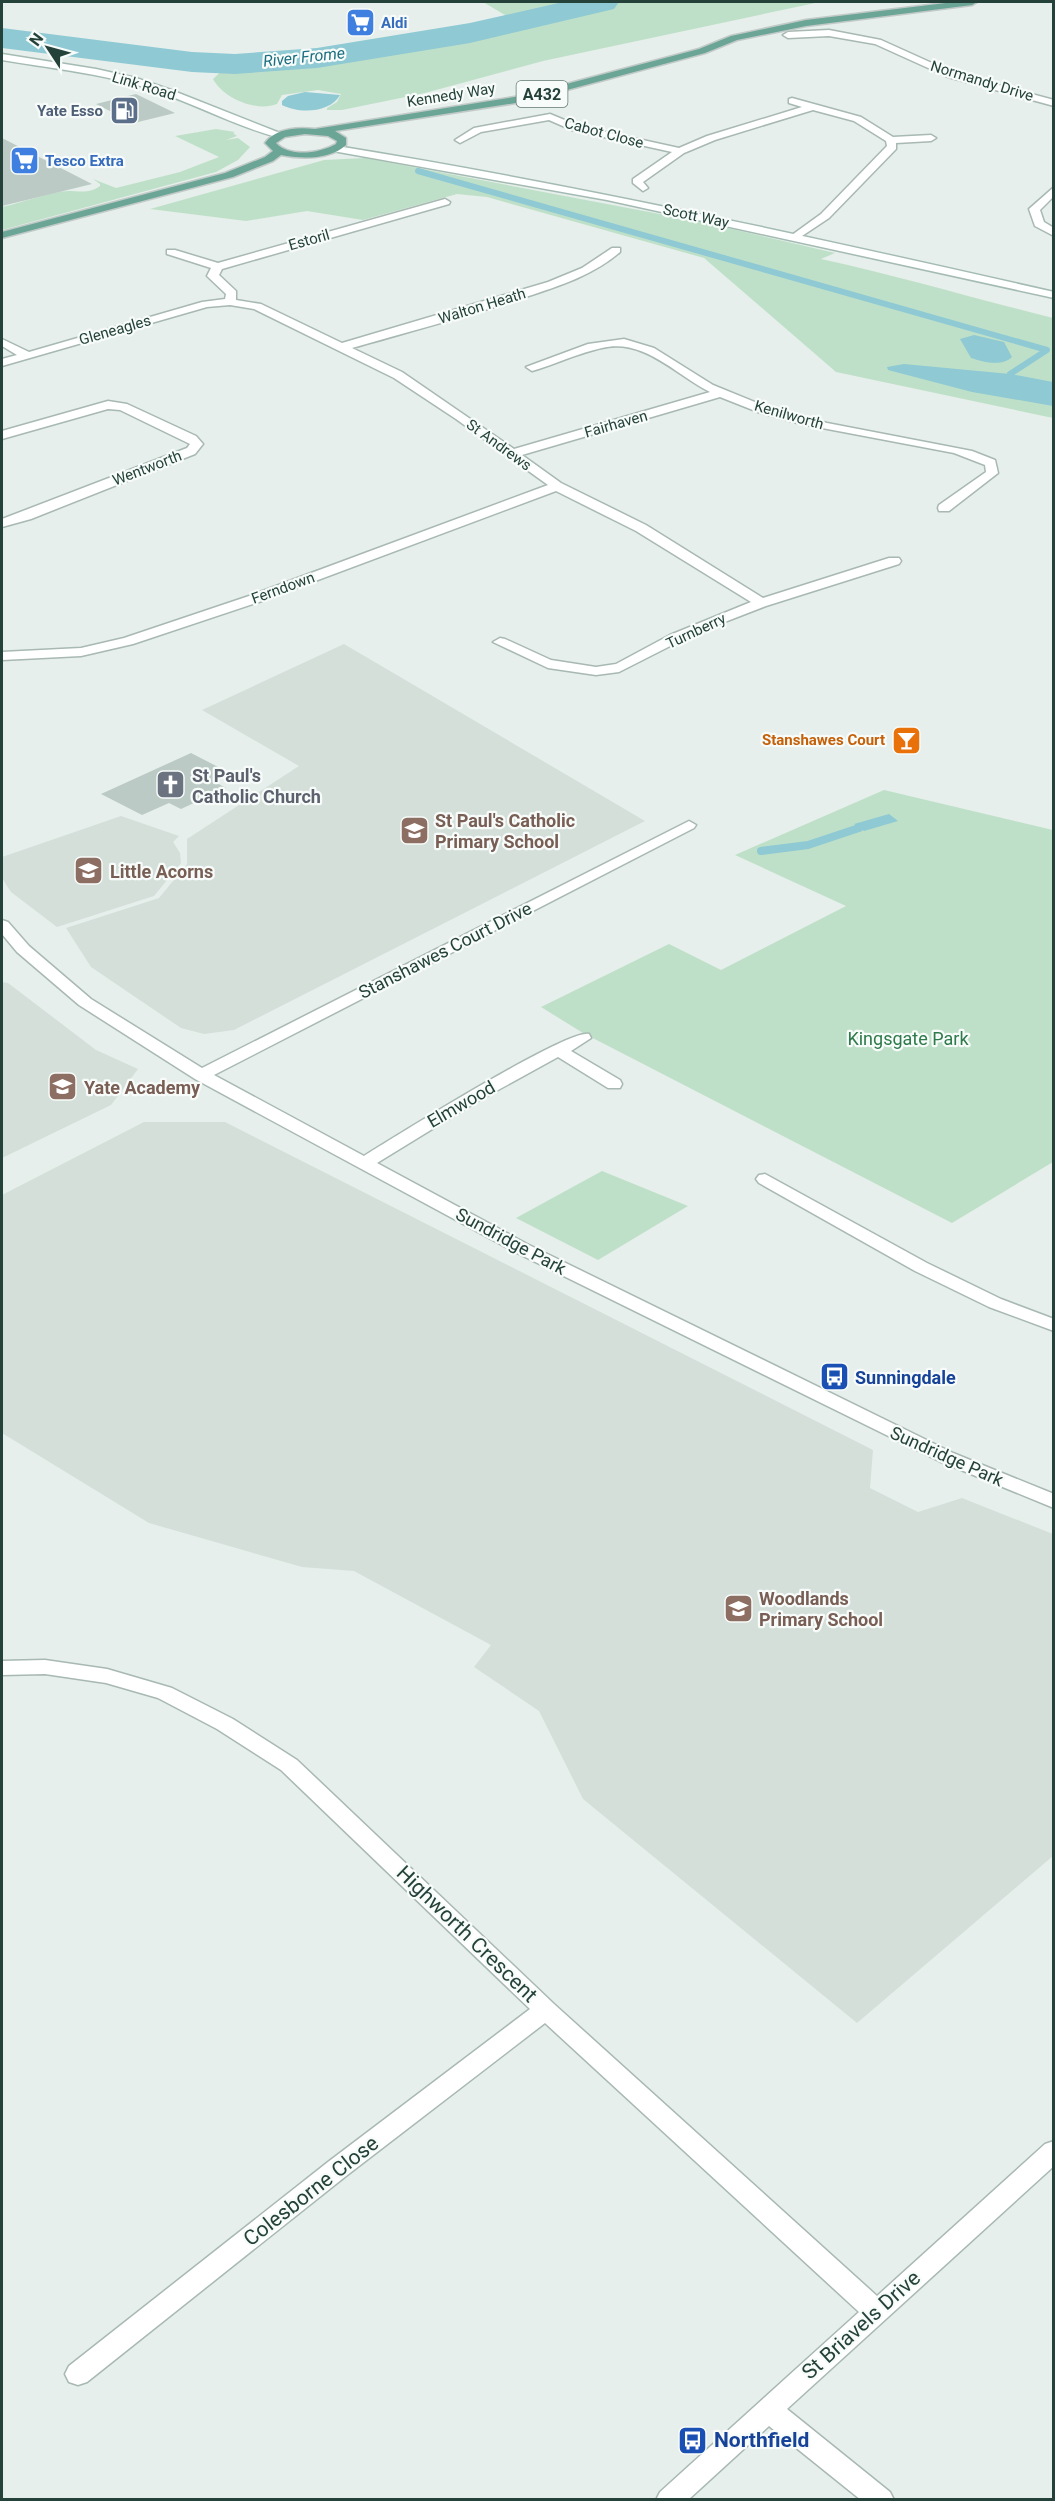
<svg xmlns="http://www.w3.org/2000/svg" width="1055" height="2501" viewBox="0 0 1055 2501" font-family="Roboto,sans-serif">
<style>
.built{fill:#d4dfda}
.green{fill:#bfe0c8}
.water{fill:#8ec9d4}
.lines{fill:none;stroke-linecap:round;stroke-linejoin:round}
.stream-far1{stroke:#8ec9d4;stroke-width:6}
.stream{stroke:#8ec9d4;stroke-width:8}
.river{fill:#8ec9d4;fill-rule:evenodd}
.building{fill:#bbcac4}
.street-casing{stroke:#a8b8b2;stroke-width:3}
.secondary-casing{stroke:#a4bbb3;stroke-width:3}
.primary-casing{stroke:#c2cac8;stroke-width:3}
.street{fill:#fff;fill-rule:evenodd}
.secondary{fill:#fff;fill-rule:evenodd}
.primary{fill:#6aa596;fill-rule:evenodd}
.labels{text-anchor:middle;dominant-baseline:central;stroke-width:4.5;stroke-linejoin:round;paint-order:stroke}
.far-shop-label{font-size:15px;font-weight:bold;fill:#366cbe;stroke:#f7fbf9;text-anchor:start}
.far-street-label{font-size:15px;fill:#24423a;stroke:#f7fbf9}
.far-service-label{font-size:15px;font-weight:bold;fill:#4e5e75;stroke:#f7fbf9;text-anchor:end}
.far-food-label{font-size:15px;font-weight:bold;fill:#c56008;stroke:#f7fbf9;text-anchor:end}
.far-water-label{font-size:16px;font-style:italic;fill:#1c6f80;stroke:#f7fbf9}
.shield{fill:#f7fbf9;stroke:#637a73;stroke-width:1.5}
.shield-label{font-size:16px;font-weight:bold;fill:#24423a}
.worship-label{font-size:18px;font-weight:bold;fill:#5b616d;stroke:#f7fbf9;text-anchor:start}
.education-label{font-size:18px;font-weight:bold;fill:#785e54;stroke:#f7fbf9;text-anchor:start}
.street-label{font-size:18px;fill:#24423a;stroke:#f7fbf9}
.park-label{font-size:18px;fill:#2d7a4b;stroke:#f7fbf9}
.transit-label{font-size:18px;font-weight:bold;fill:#164399;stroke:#f7fbf9;text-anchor:start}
.near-street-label{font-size:21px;fill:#24423a;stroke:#f7fbf9}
.near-transit-label{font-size:21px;font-weight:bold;fill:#164399;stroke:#f7fbf9;text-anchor:start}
</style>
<rect width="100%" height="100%" fill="#e6efeb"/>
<g class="built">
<path d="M344,644L645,821L234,1030L204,1034L181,1028L91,967L66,928L159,898L187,864V839L299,766L202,710Z"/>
<path d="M121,816L179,836L173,842L180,853L181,863L154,896L57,927L11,892L2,878V857Z"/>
<path d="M2,982L8,983L96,1050L138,1069L111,1105L2,1158Z"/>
<path d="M144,1122H225L873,1450L870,1488L918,1512L962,1498L1053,1534V1856L857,2023L583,1799L539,1711L474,1667L491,1645L354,1571L302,1567L149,1523L2,1433V1195Z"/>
</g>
<g class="green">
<path d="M483,2H820L543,61L425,93L342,110H327V108L337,102L341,94L318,90L282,95L277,104C257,112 224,99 213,79L234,59L311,51L510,18Z"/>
<path d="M216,129L235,132L233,133L237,136L226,140L238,138L250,147L238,160L216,172L2,230V207C17,204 54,191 68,191C80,191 89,194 100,186V184L93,179L116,188L180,172L219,157L175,136Z"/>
<path d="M365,158L702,222L835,253L821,259C899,276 976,299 1053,318V418L836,372L704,258L487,197L457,194L363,220L307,211L246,221L150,209L324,160Z"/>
<path d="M884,790L1053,830V1162L952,1223L583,1033L541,1007L669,944L721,970L846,906L735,855Z"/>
<path d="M602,1171L688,1206L598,1260L516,1218Z"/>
</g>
<g class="water">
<path d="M305,92L340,95C330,113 299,114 282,105V101L288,96Z"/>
<path d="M974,335L1004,342L1012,357C1002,367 983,362 971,358L960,339Z"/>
<path d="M904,364L1010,374L1053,382V406L972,392L888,370L887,367Z"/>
<path d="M889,814L898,821L864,831L854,824Z"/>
</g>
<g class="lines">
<path class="stream-far1" d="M418,171L1047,350L1010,374"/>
<path class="stream" d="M761,851L808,845L859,828"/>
<path class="river" d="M563,2H619L614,9L470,43L317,68L235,74L192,72L2,48V28L192,52L235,54L317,48L470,23Z"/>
</g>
<g class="building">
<path d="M136,94L175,113L134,123L96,104Z"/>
<path d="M2,138L92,184L2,206Z"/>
<path d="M191,753L224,770L219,772L227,776L215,782L226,788L181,809L169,803L142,815L101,794Z"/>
</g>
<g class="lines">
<defs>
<g id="street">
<path d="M829,30L881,40L954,73L1054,100V106L948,77L875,44L829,36L788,38L783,35L788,32Z"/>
<path d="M792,98L861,117L893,137L931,135L936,138L931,141L896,143V149L829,218L796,240L792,239V235L821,214L887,146L886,141L854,121L813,110L715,140L684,153L643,182L648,188L643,191L633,183V179L672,152L572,130L549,120L481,132L460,143L455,140L474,128L550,114L579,126L679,148L707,136L802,107L789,103V99Z"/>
<path d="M1054,187V196L1040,210L1044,222L1054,228V236L1035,226L1029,209Z"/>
<path d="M445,199L450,202L449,204L222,269L219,275L236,291V300L261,304L342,343L548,282L582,268L612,248H620V252C591,277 555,287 520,299C465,317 408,332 352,348L402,372L514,449L710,392C676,375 644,338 602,348C578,353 556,364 532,371L526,367L588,344L624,339L654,348L713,385L767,407L827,423L972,451L995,460L998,473L949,511H939L938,508L939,505L986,472L985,465L954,453L801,424L758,412L720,397L522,455L561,483L646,525L763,598L889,558H899L901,561L899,564L766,606L722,623L680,641L619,672L596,675L548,668L493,642L500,638L505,639L551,660L596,667L616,664L670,635L751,602L636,531L556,491L259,602L133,644L81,656L2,660V652L81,648L124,638L249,596L548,485L456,419L394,378L254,309L230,305L207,307L2,366V359L17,355L2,346V339L29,352L202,302L225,299L226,294L207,276L211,268L167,254V250H175L218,263Z"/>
<path d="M108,401L127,404L196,436L203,444L195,454L31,519L2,527V519L187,448L190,444L120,410L108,409L2,439V431Z"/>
<path d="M689,821L696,825L694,828L214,1075L364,1156C393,1138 567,1029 589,1034L591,1038L571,1051L620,1080L622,1084L620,1088H608L558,1057L478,1101L377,1163L527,1244L953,1453L1054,1494V1508L939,1461L515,1252L195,1079L79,1005L17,952L2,934V920L8,922L29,946L91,999L202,1068Z"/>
<path d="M765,1174L927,1263L1001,1299L1054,1319V1331L989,1307L915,1271L759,1183L756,1179L759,1175Z"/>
<path d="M45,1660L107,1669L172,1688L233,1719L297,1760L554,2004L877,2296L1045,2144L1054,2141V2166L787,2409L890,2492L894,2500H861L769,2426L688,2500H656L660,2492L859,2312L545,2023L346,2176L87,2382L78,2385L69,2382L65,2374L69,2366L328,2162L530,2009L281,1770L217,1729L158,1698L106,1683L45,1674L2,1675V1661Z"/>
</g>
<g id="secondary">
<path d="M2,54L96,69L136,78L171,90L285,135L280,138C234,126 192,102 147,88C100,73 50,68 2,60Z"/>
<path d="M337,146C578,185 816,238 1054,292V298L607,200L333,151L332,149Z"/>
</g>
<path id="primary" d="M954,2H977L972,5L806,26L737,40L705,53L522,102L335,131L346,138V145C330,160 301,159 281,155L273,161L233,177L2,238V232L225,173L265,157L273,151L265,143C276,128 297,127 315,129L521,96L699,49L731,36L806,20ZM305,134L328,136L337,141L336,144C320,153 290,158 276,143L285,137Z"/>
</defs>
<use href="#street" class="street-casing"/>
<use href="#secondary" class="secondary-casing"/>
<use href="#primary" class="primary-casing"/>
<use href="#street" class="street"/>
<use href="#secondary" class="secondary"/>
<use href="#primary" class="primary"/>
</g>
<defs>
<symbol id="supermarket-square" viewBox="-11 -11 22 22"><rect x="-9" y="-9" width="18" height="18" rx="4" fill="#3f7fe0" stroke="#f7fbf9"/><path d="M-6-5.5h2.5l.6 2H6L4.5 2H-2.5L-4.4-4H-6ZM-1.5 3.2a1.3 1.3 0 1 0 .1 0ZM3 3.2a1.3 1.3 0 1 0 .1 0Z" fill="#fff"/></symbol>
<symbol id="fuel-square" viewBox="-11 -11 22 22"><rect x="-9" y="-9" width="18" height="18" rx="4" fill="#5c6f8a" stroke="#f7fbf9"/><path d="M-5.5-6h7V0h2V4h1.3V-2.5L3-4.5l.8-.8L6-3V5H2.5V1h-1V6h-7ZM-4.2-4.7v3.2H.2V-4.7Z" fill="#fff"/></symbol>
<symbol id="bar-square" viewBox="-11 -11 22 22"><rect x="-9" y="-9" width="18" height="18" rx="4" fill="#e8710a" stroke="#f7fbf9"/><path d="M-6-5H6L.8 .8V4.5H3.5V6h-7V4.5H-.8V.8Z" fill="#fff"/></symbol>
<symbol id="church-square" viewBox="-11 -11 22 22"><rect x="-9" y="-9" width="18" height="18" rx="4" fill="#6b7280" stroke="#f7fbf9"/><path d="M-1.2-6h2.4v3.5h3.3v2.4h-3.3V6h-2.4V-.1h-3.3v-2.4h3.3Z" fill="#fff"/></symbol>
<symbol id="school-square" viewBox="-11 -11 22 22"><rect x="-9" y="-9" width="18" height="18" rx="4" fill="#8d6e63" stroke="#f7fbf9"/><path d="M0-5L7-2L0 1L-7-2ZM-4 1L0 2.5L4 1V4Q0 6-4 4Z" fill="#fff"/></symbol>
<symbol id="bus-square" viewBox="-11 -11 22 22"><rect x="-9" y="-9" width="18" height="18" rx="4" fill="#1a4fb4" stroke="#f7fbf9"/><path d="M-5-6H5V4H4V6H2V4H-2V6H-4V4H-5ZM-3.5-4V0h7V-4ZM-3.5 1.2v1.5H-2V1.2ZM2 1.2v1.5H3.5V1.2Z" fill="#fff"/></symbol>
</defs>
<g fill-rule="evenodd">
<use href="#supermarket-square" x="344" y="6" width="33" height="33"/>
<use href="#fuel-square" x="108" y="94" width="33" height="33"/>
<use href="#supermarket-square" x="8" y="144" width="33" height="33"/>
<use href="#bar-square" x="890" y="724" width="33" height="33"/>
<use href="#church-square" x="154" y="768" width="33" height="33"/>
<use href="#school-square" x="398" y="814" width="33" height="33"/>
<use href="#school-square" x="72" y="854" width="33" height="33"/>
<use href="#school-square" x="46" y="1070" width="33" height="33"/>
<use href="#bus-square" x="818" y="1360" width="33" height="33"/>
<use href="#school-square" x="722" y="1592" width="33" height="33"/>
<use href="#bus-square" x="676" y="2424" width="33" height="33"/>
</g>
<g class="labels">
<g class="far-shop-label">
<text x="381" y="23">Aldi</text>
<text x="45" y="161">Tesco Extra</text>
</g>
<g class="far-street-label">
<text transform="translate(982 81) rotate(17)">Normandy Drive</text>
<text transform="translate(144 86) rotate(17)">Link Road</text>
<text transform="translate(451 95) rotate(-9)">Kennedy Way</text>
<text transform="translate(604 133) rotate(15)">Cabot Close</text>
<text transform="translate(696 216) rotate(12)">Scott Way</text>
<text transform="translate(309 240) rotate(-16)">Estoril</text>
<text transform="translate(482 306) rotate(-17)">Walton Heath</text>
<text transform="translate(115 330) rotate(-16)">Gleneagles</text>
<text transform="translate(789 415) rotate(16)">Kenilworth</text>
<text transform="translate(616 424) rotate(-16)">Fairhaven</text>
<text transform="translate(499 445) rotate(36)">St Andrews</text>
<text transform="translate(147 468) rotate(-21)">Wentworth</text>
<text transform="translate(283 588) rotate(-20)">Ferndown</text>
<text transform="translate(696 631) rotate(-25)">Turnberry</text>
</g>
<g class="far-service-label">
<text x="103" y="111">Yate Esso</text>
</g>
<g class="far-food-label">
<text x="885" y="740">Stanshawes Court</text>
</g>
<g class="far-water-label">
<text transform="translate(304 57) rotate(-6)">River Frome</text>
</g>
<rect class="shield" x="516.5" y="81" width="51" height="26" rx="4.5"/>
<g class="shield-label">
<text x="542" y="94">A432</text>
</g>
<g class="worship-label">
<text x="192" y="775">St Paul's<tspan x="192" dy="21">Catholic Church</tspan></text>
</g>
<g class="education-label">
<text x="435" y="820">St Paul's Catholic<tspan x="435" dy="21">Primary School</tspan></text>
<text x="110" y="871">Little Acorns</text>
<text x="84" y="1087">Yate Academy</text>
<text x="759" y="1598">Woodlands<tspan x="759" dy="21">Primary School</tspan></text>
</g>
<g class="street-label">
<text transform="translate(445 950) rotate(-27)">Stanshawes Court Drive</text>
<text transform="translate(461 1104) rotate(-30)">Elmwood</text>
<text transform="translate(511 1241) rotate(28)">Sundridge Park</text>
<text transform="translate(947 1456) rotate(24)">Sundridge Park</text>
</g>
<g class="park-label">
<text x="908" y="1038">Kingsgate Park</text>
</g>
<g class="transit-label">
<text x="855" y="1377">Sunningdale</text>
</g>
<g class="near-street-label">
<text transform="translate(467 1934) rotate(44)">Highworth Crescent</text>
<text transform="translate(311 2191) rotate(-38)">Colesborne Close</text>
<text transform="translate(861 2325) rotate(-42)">St Briavels Drive</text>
</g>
<g class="near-transit-label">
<text x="714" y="2440">Northfield</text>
</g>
</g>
<rect width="1055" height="2501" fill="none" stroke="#24423a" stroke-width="6"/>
<g transform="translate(48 48) rotate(306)" stroke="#f7fbf9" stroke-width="4.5" paint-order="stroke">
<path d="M0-4.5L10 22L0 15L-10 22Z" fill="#24423a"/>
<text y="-9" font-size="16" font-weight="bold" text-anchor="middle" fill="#24423a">N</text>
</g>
</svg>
